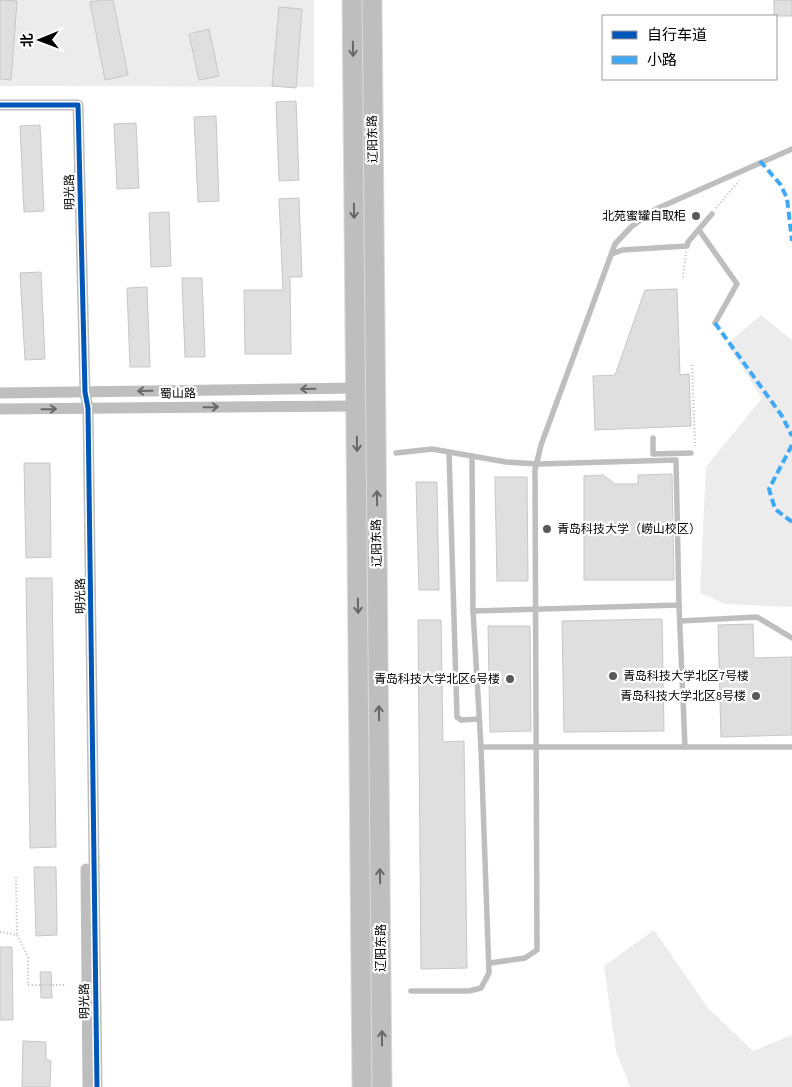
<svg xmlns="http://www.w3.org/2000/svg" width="792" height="1087" viewBox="0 0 792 1087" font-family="'Source Sans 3','Noto Sans SC',sans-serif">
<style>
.green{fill:#ececec}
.building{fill:#dfdfdf;stroke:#c7c7c7}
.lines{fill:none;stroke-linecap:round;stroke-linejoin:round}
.primary-casing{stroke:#dbdbdb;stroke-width:21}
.path{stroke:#b9b9b9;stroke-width:2;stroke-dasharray:1 2.5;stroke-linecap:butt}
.service{stroke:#bebebe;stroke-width:5.5}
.minor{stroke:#bebebe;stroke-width:11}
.primary{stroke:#bebebe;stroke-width:19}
.quiet{stroke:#3fa9f5;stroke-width:4;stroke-dasharray:8 4;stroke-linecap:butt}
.cycleway-casing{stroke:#fff;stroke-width:8}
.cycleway{stroke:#0057b8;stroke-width:5}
.oneway{stroke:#686868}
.poi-dot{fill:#595959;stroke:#fff;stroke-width:2}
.labels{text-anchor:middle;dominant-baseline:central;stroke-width:4.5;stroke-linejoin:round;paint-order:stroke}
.street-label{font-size:12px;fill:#000;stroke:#fff}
.poi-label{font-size:12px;fill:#000;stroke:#fff;text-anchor:end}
</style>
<rect width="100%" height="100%" fill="#fff"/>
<g class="green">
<path d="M0,0H314V87L0,86Z"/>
<path d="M761,315L792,340V607L726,604L700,593L706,467L762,398L727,344Z"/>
<path d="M654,930L708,1008L753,1051L792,1035V1087H630L616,1051L604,966Z"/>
</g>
<g class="building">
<path d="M0,0L17,1L11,80L0,79Z"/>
<path d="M102,0H113L128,75L105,80L90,2Z"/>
<rect x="774" y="0" width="18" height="16"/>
<path d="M279,7L302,9L296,88L272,86Z"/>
<path d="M209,29L219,76L199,80L189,34Z"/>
<path d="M296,101L299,180L279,181L276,102Z"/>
<path d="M216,116L219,201L198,202L194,117Z"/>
<path d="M136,123L139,188L117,189L114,124Z"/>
<path d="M40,125L44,211L24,212L20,126Z"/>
<path d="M299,198L302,277H290L291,354H245L244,290H283L279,199Z"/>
<path d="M169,212L171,266L151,267L149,213Z"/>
<path d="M41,272L45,359L25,360L20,273Z"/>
<path d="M182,278H202L205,357H185Z"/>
<path d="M147,287L150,367H130L127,288Z"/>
<path d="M677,289L680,375L689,374L691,426L595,430L593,376L615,375L645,290Z"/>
<path d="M24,463H50L51,557L26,558Z"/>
<path d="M672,474L674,580H584V476L603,475L615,484H638V475Z"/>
<path d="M495,477H527L528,581H497Z"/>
<path d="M416,482H437L439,590H419Z"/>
<path d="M26,578H52L56,847L30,848Z"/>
<path d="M662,619L664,731L564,732L562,621Z"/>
<path d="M418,620H441L443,742L464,741L467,968L421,969Z"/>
<path d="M753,624L754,658L792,657V735L721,737L718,625Z"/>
<path d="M488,626H530L531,731L490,732Z"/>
<path d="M34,867H56L57,935L36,936Z"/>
<path d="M0,947H12L13,1020H0Z"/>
<path d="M40,972H51L52,998H41Z"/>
<path d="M23,1041L46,1042V1059L51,1061L50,1087H22Z"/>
</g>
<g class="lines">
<defs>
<g id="primary">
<path d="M352,0L362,1087"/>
<path d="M372,0L382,1087"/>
</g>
</defs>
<use href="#primary" class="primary-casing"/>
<g class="path">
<path d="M716,208L739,181"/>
<path d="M683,277L686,252"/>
<path d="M692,365L695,446"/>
<path d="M16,877L17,935"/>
<path d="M0,932L17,935L28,957V985H65"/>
</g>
<g class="service">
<path d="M699,230L737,284L715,323"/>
<path d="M612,254L622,250L687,246L688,242L712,214"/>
<path d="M653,438V454L691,453"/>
<path d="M449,452L457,717L461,720L479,719"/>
<path d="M396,453L432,449L506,462L538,464L676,460L679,605L473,611"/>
<path d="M472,456L473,611L481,747H685L679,605"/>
<path d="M680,621L757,617L792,638"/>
<path d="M685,747H792"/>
<path d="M490,963L525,958L537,950L535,470L541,445L615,244L631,227L656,209L792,149"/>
<path d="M411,991H469L481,988L489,973L481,747"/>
</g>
<g class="minor">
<path d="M0,105H78L85,392L88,408L97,1087"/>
<path d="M0,393L356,388"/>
<path d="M0,409L356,406"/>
<path d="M86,869L88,1087"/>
</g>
<use href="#primary" class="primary"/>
<g class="quiet">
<path d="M760,161L780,184L787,198L792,241"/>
<path d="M715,323L782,416L792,436"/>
<path d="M792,445L769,489L775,509L792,522"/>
</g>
<defs>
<path id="cycleway" d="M0,105H78L85,392L88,408L97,1087"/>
</defs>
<use href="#cycleway" class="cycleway-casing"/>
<use href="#cycleway" class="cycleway"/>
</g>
<defs><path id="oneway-shaft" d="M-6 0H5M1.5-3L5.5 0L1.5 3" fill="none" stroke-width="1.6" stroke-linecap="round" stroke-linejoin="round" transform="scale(1.25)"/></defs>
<g class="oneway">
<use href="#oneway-shaft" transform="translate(353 49) rotate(89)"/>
<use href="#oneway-shaft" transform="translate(354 211) rotate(89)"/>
<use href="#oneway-shaft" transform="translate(308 389) rotate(179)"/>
<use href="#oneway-shaft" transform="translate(145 391) rotate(179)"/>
<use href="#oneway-shaft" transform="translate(211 407) rotate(-1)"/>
<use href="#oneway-shaft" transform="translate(49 409) rotate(-1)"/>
<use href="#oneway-shaft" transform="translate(357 444) rotate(89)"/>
<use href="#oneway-shaft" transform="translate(377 498) rotate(-91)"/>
<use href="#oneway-shaft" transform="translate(358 606) rotate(89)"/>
<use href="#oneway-shaft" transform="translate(379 713) rotate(-91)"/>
<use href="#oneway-shaft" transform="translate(380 876) rotate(-91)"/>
<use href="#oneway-shaft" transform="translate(382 1038) rotate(-90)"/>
</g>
<g class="poi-dot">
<circle cx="696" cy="216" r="5"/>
<circle cx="547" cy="529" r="5"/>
<circle cx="613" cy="676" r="5"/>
<circle cx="510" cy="679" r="5"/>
<circle cx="756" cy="696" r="5"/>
</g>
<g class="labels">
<g class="street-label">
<text transform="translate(373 139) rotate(-91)">辽阳东路</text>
<text transform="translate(70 192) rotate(-91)">明光路</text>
<text transform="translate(178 394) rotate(-1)">蜀山路</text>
<text transform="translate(377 543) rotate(-91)">辽阳东路</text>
<text transform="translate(81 596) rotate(-91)">明光路</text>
<text transform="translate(381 948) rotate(-90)">辽阳东路</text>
<text transform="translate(85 1001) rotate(-91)">明光路</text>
</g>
<g class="poi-label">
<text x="686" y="216">北苑蜜罐自取柜</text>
<text x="557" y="529" text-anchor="start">青岛科技大学（崂山校区）</text>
<text x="623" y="676" text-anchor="start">青岛科技大学北区7号楼</text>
<text x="500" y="679">青岛科技大学北区6号楼</text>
<text x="746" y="696">青岛科技大学北区8号楼</text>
</g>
</g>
<rect x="602" y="15" width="175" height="65" fill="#ffffff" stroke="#999999"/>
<rect x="612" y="31" width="25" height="8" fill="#0057b8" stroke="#999999"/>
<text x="647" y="40" font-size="15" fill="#000000">自行车道</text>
<rect x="612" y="56" width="25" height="8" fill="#3fa9f5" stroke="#999999"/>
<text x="647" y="65" font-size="15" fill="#000000">小路</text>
<g transform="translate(40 40) rotate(269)" stroke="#ffffff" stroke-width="4" paint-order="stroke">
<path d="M0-4L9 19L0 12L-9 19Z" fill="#000000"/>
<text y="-8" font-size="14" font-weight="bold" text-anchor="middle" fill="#000000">北</text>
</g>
</svg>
